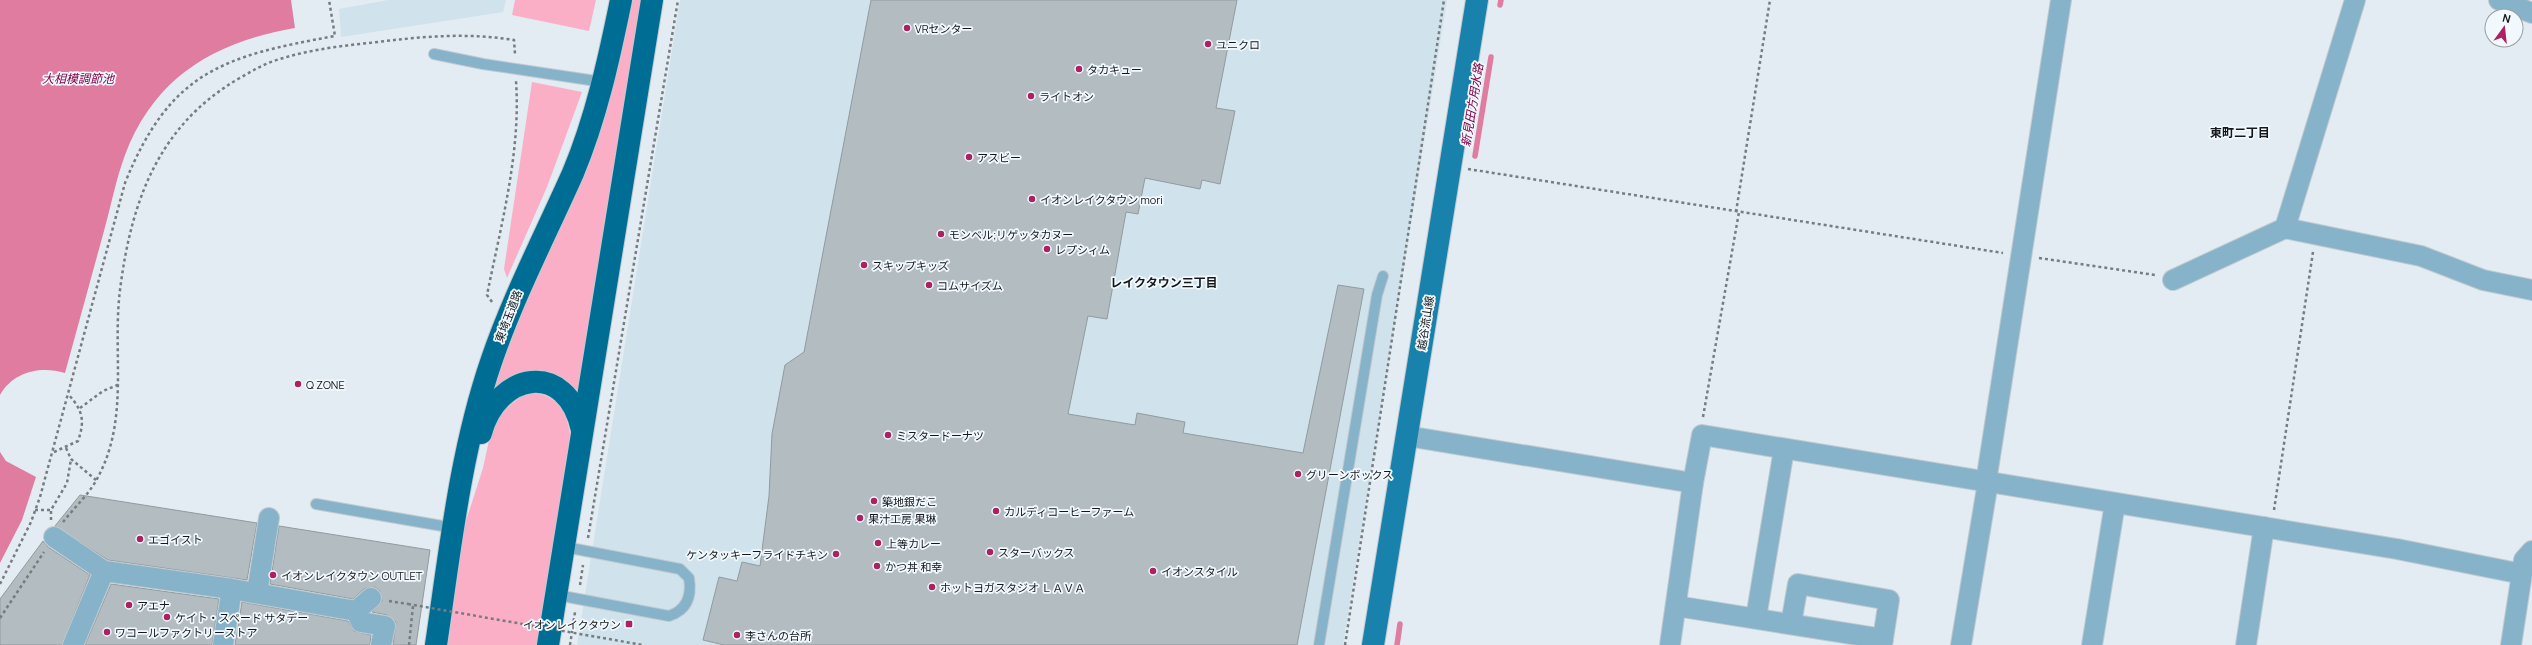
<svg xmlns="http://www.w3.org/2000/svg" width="2532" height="645" viewBox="0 0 2532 645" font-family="Manrope,'Noto Sans JP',sans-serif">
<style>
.built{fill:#d0e2ec}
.green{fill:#faafc7}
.water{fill:#e07ca0}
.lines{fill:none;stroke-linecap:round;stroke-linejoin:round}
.stream{stroke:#e07ca0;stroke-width:5.5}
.building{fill:#b2bcc1;stroke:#919a9f}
.lane-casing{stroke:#c1cacf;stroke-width:12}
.street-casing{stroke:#c1cacf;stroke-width:22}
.primary-casing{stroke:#c1cacf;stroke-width:24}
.highway-casing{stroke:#c1cacf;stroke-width:24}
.path{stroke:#767c80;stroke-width:2.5;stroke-dasharray:3 3;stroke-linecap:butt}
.lane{stroke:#87b3ca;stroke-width:10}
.street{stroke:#87b3ca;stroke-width:20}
.primary{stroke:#1881ac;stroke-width:22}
.highway{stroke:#006d95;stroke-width:22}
.path-bridge{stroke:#767c80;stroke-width:2.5;stroke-dasharray:3 3;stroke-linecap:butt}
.poi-dot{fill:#ac2162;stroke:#f1f9fe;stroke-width:1.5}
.labels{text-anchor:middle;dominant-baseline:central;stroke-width:3.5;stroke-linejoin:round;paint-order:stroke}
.poi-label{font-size:11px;fill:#141719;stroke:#f1f9fe;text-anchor:start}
.street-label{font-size:11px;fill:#141719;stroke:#f1f9fe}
.water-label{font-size:12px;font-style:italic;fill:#820346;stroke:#f1f9fe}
.neighbourhood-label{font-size:12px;font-weight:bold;fill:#141719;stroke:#f1f9fe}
</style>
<rect width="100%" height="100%" fill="#e2ecf2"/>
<g class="built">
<path d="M388,0H506L503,12L341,37L339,9Z"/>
<path d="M680,0H1447L1343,645H577Z"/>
</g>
<g class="green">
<path d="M515,0H596L589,31L512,15Z"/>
<path d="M630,0H645L580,393C552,365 520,365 490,392Z"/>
<path d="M532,82L582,92L547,187L507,278L504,269Z"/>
<path d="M533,393C561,396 567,415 571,439L538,640L536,645H446L464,527L483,468L491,431L498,418L510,405L521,397Z"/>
</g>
<g class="water">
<path d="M0,0H291L295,28C215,42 155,76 125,155C116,179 111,206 104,231C91,278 78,326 65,373C41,366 14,371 0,395Z"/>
<path d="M0,452L6,461L36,477L22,520L0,563Z"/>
</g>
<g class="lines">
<g class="stream">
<path d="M1500,5L1501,0"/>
<path d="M1475,156L1491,57"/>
<path d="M1397,645L1400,624"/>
</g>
</g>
<g class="building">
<path d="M871,0H1237L1216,108L1235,111L1220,184L1202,180L1200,189L1145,178L1138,214L1126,212L1107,319L1088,316L1068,414L1135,425L1137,413L1185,422L1183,433L1303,453L1338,285L1364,289L1297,645H724L703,640L719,577L737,581L742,562L760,566L769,496L772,434L785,365L804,352Z"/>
<path d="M80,495L257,523L247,580L108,560L55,526Z"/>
<path d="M279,526L430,550L416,645H393L396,622L387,615L372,612L382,601L380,591L375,587L364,589L353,599L270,584Z"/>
<path d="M43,541L48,547L90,575L62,645H0V599Z"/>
<path d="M111,584L219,599L212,645H85Z"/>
<path d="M242,602L348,621L354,631L371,635L370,645H235Z"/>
</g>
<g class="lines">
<defs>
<g id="lane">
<path d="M434,54L483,64L603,82"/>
<path d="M316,504L454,528"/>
<path d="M557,595L669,616C687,610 692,596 689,578L680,569L565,547"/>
<path d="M1319,645L1377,295L1383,276"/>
</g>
<g id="street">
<path d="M2499,0L2532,13"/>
<path d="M2285,228L2421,256L2483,280L2532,290"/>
<path d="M2173,280L2285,228L2355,0"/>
<path d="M1407,436L1693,483"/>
<path d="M1986,482L2061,0"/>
<path d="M54,537L104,571L232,589L356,611L361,622L385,626L381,645"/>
<path d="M257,593L269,518"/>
<path d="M1676,606L1883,639"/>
<path d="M356,611L371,598"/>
<path d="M1756,618L1784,449"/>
<path d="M1791,624L1798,584L1889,600L1882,645"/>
<path d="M73,645L104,571"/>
<path d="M223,645L232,589"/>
<path d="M1670,645L1693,483L1702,435L2397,549L2522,574"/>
<path d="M1961,645L1988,482"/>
<path d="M2092,645L2115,503"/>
<path d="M2246,645L2264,527"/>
<path d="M2511,645L2524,560L2532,551"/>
</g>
<path id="primary" d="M1373,645L1477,0"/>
<g id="highway">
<path d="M481,433C497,372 567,359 582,430"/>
<path d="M436,645C450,551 460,453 491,362C513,297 545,236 573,173C596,118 609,59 621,0"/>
<path d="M548,645L652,0"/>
</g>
</defs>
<use href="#lane" class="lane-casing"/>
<use href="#street" class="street-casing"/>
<use href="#primary" class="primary-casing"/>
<use href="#highway" class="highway-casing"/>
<g class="path">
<path d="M1468,169L2003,253"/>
<path d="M1736,212L1770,0"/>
<path d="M2039,258L2155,275"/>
<path d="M492,302L487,295C501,225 521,152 516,81"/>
<path d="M80,408L103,391L120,384"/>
<path d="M1703,417L1739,212"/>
<path d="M66,448L71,459L96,480"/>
<path d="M54,452L78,441C85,421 83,411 69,395"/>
<path d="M35,510H51"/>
<path d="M2274,510L2313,252"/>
<path d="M51,520V510L67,483L71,459"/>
<path d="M63,522C74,508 89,494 97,479C130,419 112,354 120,290C131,202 158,126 238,79C252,71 265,63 280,59C309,50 339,46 369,43C418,37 464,32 514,40L515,54"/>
<path d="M588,538L678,0"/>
<path d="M0,584L31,522L40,497L125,183C170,71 224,56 335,36L329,0"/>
<path d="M580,585L583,565"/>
<path d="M389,601L408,604"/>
<path d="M0,618L44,552"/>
<path d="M409,645L413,606"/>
<path d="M570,645L575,612"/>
<path d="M1345,645L1444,0"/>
</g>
<use href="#lane" class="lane"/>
<use href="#street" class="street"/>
<use href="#primary" class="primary"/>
<use href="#highway" class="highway"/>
<path class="path-bridge" d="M408,604L643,645"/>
</g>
<g class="poi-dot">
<circle cx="907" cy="28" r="4"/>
<circle cx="1208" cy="44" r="4"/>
<circle cx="1079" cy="69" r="4"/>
<circle cx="1031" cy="96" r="4"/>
<circle cx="969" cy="157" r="4"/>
<circle cx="1032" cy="199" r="4"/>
<circle cx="941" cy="234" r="4"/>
<circle cx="1047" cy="249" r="4"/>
<circle cx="864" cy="265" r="4"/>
<circle cx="929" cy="285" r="4"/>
<circle cx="298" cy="384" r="4"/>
<circle cx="888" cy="435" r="4"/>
<circle cx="1298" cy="474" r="4"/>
<circle cx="874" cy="501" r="4"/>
<circle cx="996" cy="511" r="4"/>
<circle cx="860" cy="518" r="4"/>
<circle cx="140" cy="539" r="4"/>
<circle cx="878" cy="543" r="4"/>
<circle cx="990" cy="552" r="4"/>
<circle cx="836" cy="554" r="4"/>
<circle cx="877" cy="566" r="4"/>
<circle cx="1153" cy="571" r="4"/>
<circle cx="273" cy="575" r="4"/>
<circle cx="932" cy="587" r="4"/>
<circle cx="129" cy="605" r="4"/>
<circle cx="167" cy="617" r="4"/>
<rect x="625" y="620" width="8" height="8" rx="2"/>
<circle cx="107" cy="632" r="4"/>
<circle cx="737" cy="635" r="4"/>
</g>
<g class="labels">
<g class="poi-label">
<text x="915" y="28">VRセンター</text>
<text x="1216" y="44">ユニクロ</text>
<text x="1087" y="69">タカキュー</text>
<text x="1039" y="96">ライトオン</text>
<text x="977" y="157">アスビー</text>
<text x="1040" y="199">イオンレイクタウン mori</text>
<text x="949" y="234">モンベル;リゲッタカヌー</text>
<text x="1055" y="249">レプシィム</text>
<text x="872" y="265">スキップキッズ</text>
<text x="937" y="285">コムサイズム</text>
<text x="306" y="384">Q ZONE</text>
<text x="896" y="435">ミスタードーナツ</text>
<text x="1306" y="474">グリーンボックス</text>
<text x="882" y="501">築地銀だこ</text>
<text x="1004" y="511">カルディコーヒーファーム</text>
<text x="868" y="518">果汁工房 果琳</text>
<text x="148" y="539">エゴイスト</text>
<text x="886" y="543">上等カレー</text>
<text x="998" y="552">スターバックス</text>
<text x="828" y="554" text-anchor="end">ケンタッキーフライドチキン</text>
<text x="885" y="566">かつ丼 和幸</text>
<text x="1161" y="571">イオンスタイル</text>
<text x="281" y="575">イオンレイクタウン OUTLET</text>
<text x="940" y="587">ホットヨガスタジオ ＬＡＶＡ</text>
<text x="137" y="605">アエナ</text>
<text x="175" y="617">ケイト・スペード サタデー</text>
<text x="621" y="624" text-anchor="end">イオンレイクタウン</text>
<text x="115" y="632">ワコールファクトリーストア</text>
<text x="745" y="635">李さんの台所</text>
</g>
<g class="street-label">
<text transform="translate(508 316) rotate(-69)">東埼玉道路</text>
<text transform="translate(1425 323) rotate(-81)">越谷流山線</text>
</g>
<g class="water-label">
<text x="78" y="78">大相模調節池</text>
<text transform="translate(1472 105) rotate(-81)">新見田方用水路</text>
</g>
<g class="neighbourhood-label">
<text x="2240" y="132">東町二丁目</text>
<text x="1164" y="282">レイクタウン三丁目</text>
</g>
</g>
<g transform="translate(2504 28) rotate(15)"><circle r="19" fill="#f1f9fe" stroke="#999fa2"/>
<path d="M0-3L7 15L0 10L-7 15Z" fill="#ac2162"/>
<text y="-6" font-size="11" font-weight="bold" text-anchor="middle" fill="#141719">N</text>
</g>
</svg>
